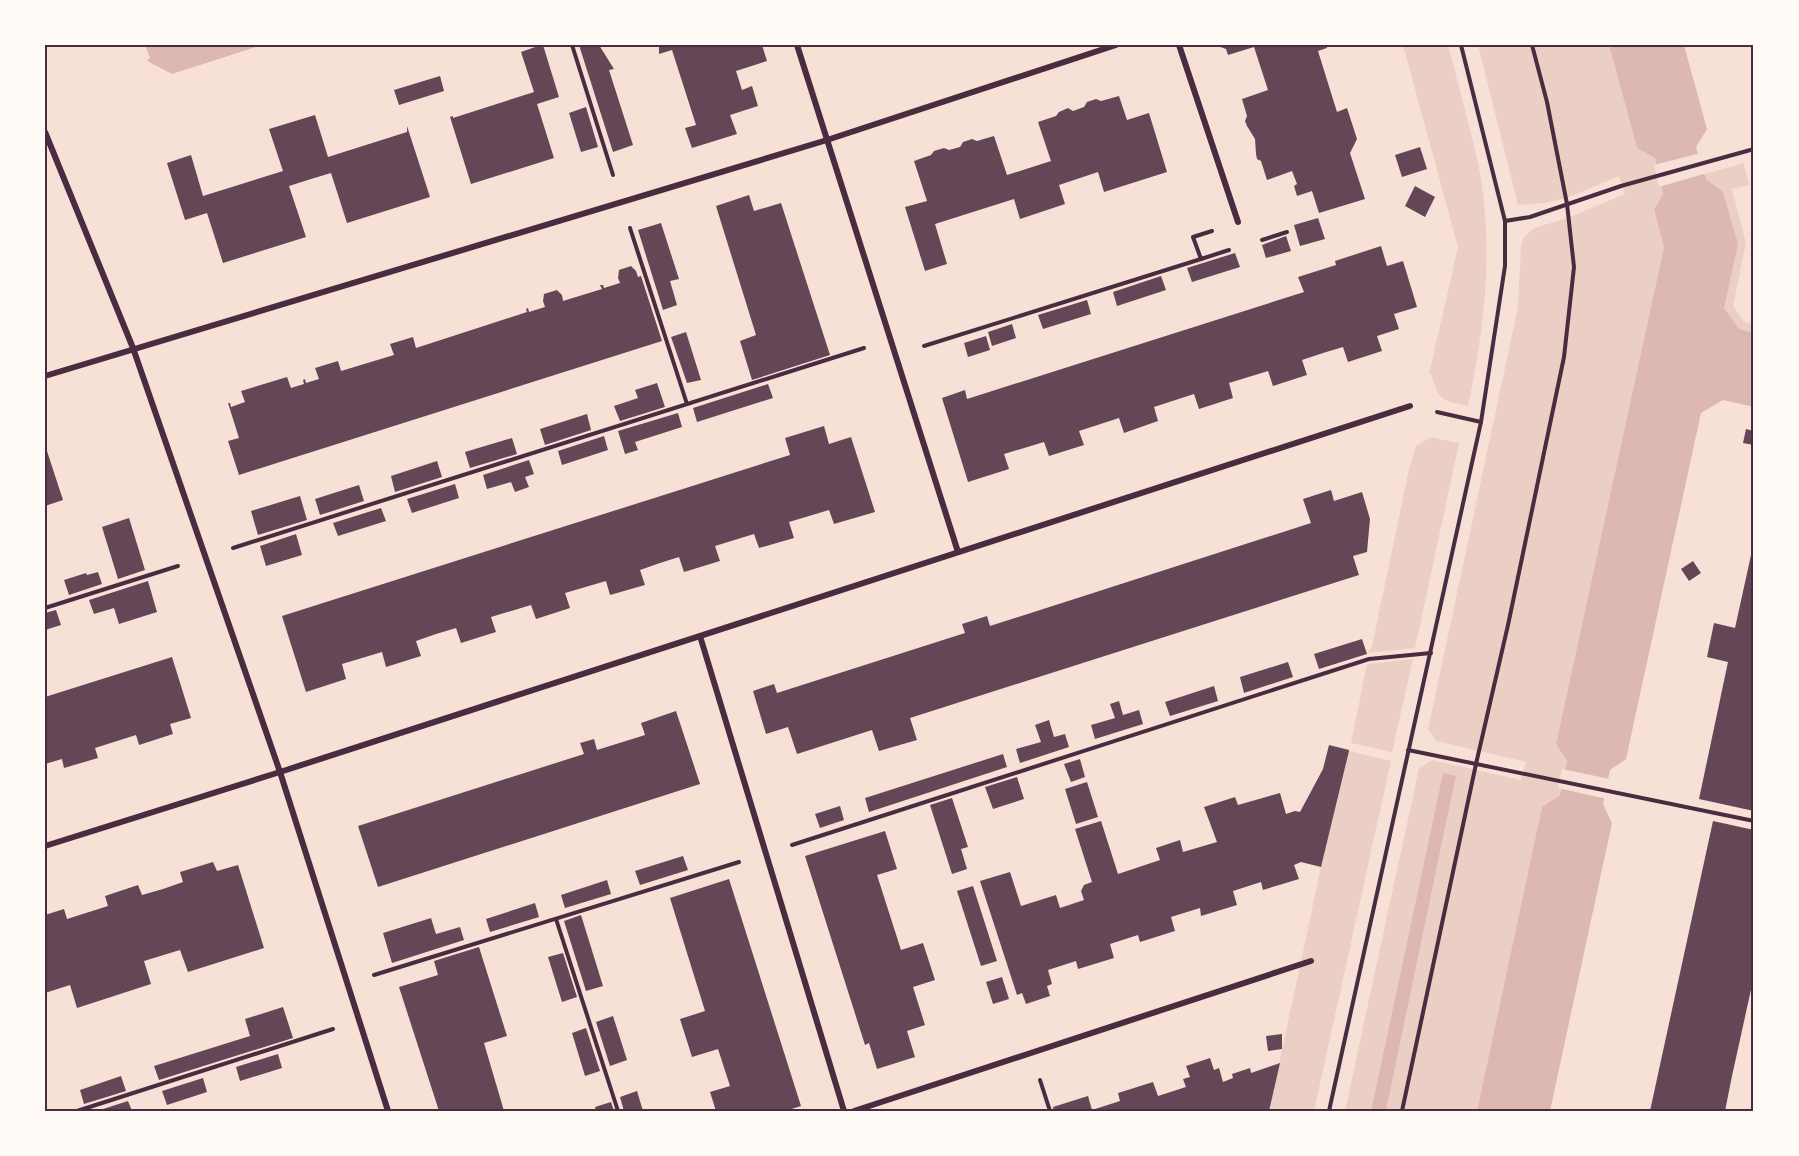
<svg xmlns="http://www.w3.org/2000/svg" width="1799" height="1156" viewBox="0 0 1799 1156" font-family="'DM Sans',sans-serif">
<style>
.green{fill:#ebcfc5}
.water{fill:#dcb8b0}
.pier{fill:#f7e1d7}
.building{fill:#644757}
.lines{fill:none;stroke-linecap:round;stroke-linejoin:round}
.path{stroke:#4a2c40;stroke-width:4}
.minor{stroke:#4a2c40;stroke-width:6}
.neatline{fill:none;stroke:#4a2c40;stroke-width:2}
</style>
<rect width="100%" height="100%" fill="#f7e1d7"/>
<g class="green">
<path d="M1403,45H1448C1459,89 1473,134 1481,179C1493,256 1484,330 1468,406C1440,400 1440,402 1431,374H1429L1458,247Z"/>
<path d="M1478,45H1609L1637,148L1655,158L1663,194L1654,211L1664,247L1556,744L1567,761L1560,795L1542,807L1477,1111H1386L1456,777L1443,773L1371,1111H1345L1419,768L1432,760L1521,780L1526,762L1436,741L1428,729L1518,307L1521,247L1524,237L1534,228L1568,218L1625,194L1619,176L1567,198L1545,203L1518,205Z"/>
<path d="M1743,162L1749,185L1732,189L1746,243L1733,306L1744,322L1754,324V333L1739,329L1724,308L1723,192L1706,179L1704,174L1741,164Z"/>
<path d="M1430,437L1459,443L1415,648L1368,653L1372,646L1409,469L1416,446Z"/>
<path d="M1413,659L1392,752L1351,743L1367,664Z"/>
<path d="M1349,751L1391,761L1314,1111H1269L1321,867Z"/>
</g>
<g class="water">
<path d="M145,45H262L172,74L149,62L147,60L150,58Z"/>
<path d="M1609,45H1684L1707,129L1696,147L1706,179L1723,192L1738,244L1724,308L1739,329L1754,333V407L1723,400L1701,413L1626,759L1610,770L1603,804L1612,823L1550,1111H1477L1542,807L1560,795L1567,761L1556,744L1664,247L1654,210L1663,194L1655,158L1637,148Z"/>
<path d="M1443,773L1456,776L1386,1111H1371Z"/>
</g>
<g class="pier">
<path d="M1701,153L1707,173L1659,187L1654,165Z"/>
<path d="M1562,769L1610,779L1607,799L1558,788Z"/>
</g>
<g class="building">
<path d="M541,45H543L559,97L537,104L554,158L471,184L450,117L453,116V118L534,92L521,52Z"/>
<path d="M579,45H599L614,69L609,70L633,145L613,152Z"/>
<path d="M659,45H762L767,61L736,71L742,90L752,86L758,106L730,115L737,134L692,148L685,128L696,125L672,50L659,54Z"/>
<path d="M1215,45H1326L1327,48L1318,51L1337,112L1347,108L1357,139L1350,153L1365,199L1319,213L1312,191L1297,196L1294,186L1297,184L1292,171L1267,180L1261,161L1257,159L1256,154L1255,139L1247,126L1245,121L1247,116L1242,99L1268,90L1254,47L1228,55L1226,49Z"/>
<path d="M440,76L444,91L399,105L394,90Z"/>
<path d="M1119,96L1127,120L1149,113L1167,172L1104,192L1098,172L1059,185L1065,204L1020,219L1014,199L935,224L947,264L925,271L905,207L927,201L914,161L931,155L934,151L944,148L949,150L960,147L963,142L972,139L977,141L994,136L1007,175L1051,161L1038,122L1056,116L1059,112L1068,108L1073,111L1084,107L1087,102L1096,99L1101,101Z"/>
<path d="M586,107L598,147L581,152L569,113Z"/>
<path d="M315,115L328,157L407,132V126L430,197L347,223L331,173L311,179L289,186L306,237L223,263L207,213L185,220L167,163L191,155L203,196L283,171L269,129Z"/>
<path d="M1420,147L1427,169L1402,177L1395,155Z"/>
<path d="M1415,186L1435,197L1425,217L1405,206Z"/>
<path d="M749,195L754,211L781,203L830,355L752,380L740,341L756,335L716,206Z"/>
<path d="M1318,218L1325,239L1300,246L1294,225Z"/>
<path d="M661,223L679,279L670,281L677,305L663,310L638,230Z"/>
<path d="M1286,236L1291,251L1266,258L1262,245Z"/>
<path d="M1381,246L1387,266L1403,261L1417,307L1394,314L1399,329L1377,336L1382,351L1348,362L1343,347L1323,353L1302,360L1307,375L1273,386L1268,371L1229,383L1233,398L1199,409L1194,394L1154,407L1158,421L1124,433L1119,418L1079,431L1084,445L1049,456L1044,442L1004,454L1009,469L968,482L942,398L965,390L967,399L1304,292L1298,277L1336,265L1335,261Z"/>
<path d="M1235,253L1240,267L1192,282L1187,268Z"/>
<path d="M631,266L636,271L638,277L641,276L662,341L239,475L228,441L239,438L228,403H230L231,407L245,402L241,391L287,377L291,388L304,384L303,380L305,379L306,383L319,379L315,368L338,361L341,371L394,355L390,344L413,337L416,348L527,312L526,309L528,308L529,312L545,307L543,301L544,294L557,290L562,295L563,301L602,289L600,285H603L604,288L620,283L618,278L619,270Z"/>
<path d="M1161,276L1166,290L1117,306L1113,292Z"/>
<path d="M1087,300L1091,314L1043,329L1038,315Z"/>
<path d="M1012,324L1016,338L992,346L988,332Z"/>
<path d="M686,332L701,380L687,383L671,337Z"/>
<path d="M986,336L990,350L968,357L964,343Z"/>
<path d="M657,383L665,407L620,421L614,406L638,398L635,390Z"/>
<path d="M768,384L773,398L697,422L693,408Z"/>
<path d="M678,413L682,427L635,442L638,450L625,454L618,431Z"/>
<path d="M587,414L591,430L545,445L540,429Z"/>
<path d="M824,426L829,444L851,437L875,512L834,524L829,510L789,522L794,538L759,548L754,534L715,546L720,561L684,572L679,557L660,563L640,570L645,585L610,595L606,581L565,593L570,608L536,619L531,605L491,617L496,632L461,643L456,628L436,634L416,641L421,656L386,667L382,652L342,664L346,679L306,692L282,616L790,455L785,438Z"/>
<path d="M1746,429L1754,431V445L1743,443Z"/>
<path d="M604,436L608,450L562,465L558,451Z"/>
<path d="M512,438L517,454L470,468L465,452Z"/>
<path d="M45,445L63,500L45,506Z"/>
<path d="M529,460L534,474L525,477L529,487L515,492L511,482L487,489L483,475Z"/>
<path d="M437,461L442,477L395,492L391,476Z"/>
<path d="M455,484L459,498L412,513L407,499Z"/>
<path d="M359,485L364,501L320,515L315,499Z"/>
<path d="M1331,490L1334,501L1362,492L1370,519L1367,552L1353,556L1359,575L910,718L917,740L879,751L872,730L797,754L788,727L766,734L753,691L774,684L777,693L965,633L962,624L987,616L990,626L1311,523L1303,499Z"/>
<path d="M300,496L307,520L258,535L251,511Z"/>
<path d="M381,508L386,521L338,536L333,523Z"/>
<path d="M129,518L145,570L118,579L102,527Z"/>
<path d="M296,534L302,555L266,566L260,546Z"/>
<path d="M1753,546H1754V811L1699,799L1728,662L1707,657L1714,623L1735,628Z"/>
<path d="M1693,561L1701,573L1689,581L1681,569Z"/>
<path d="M98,572L102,584L69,595L64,580L86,573L87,575Z"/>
<path d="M148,581L157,612L119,624L114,608L94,614L89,600Z"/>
<path d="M56,610L61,625L45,630V613Z"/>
<path d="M1362,639L1367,654L1319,669L1314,654Z"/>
<path d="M172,657L191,718L170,724L173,734L139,745L136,735L95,748L98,758L64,768L62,759L45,764V697Z"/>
<path d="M1288,662L1293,677L1244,693L1240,677Z"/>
<path d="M1214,686L1218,701L1170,716L1165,702Z"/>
<path d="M1119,701L1123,715L1139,710L1143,724L1095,739L1091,725L1115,718L1110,704Z"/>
<path d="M676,711L700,784L378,887L358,826L584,754L580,743L594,739L597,750L645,735L641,723Z"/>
<path d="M1049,720L1054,737L1065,734L1069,747L1020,763L1016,749L1041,742L1035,725Z"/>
<path d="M1329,745L1349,750V751L1321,867L1301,862L1294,865L1299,879L1263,890L1261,882L1233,891L1237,905L1201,916L1200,908L1171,917L1175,931L1140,942L1138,935L1110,944L1114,958L1078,969L1076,961L1048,970L1052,984L1047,986L1050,996L1026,1004L1022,993L1017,995L980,881L1010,872L1021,906L1056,895L1060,908L1084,900L1081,891L1084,885L1092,882L1075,829L1101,821L1118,874L1160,860L1156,848L1180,840L1183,852L1217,842L1204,807L1235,797L1238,805L1280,793L1286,814L1295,811L1300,812L1323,769Z"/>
<path d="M1003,754L1007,767L869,812L865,798Z"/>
<path d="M1080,759L1085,777L1071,782L1064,764Z"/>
<path d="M1017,777L1024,799L993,809L985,787Z"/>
<path d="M1087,782L1098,817L1076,824L1065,789Z"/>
<path d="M952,798L968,847L961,849L967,869L952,874L930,805Z"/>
<path d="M840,806L844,820L820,828L815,814Z"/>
<path d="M1713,821L1754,830V976L1732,1076L1725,1111H1650Z"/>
<path d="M885,831L897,869L877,875L901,950L923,943L935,980L913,987L925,1025L907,1031L915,1057L877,1069L869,1043L865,1045L805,856Z"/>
<path d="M683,856L688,870L640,885L635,871Z"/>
<path d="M213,862L217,871L238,865L264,948L188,972L180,950L144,961L151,984L77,1008L70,985L45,993V915L64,909L67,919L108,906L105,896L138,885L142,895L163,889L183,882L180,872Z"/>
<path d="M729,879L801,1106L785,1111H716L710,1092L730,1086L718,1049L692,1057L680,1019L705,1011L670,898Z"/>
<path d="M607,880L611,894L565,908L561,895Z"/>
<path d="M973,886L997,961L981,966L957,891Z"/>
<path d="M535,903L539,917L490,932L486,919Z"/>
<path d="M581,915L603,986L586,991L564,921Z"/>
<path d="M431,918L436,934L460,927L464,940L392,963L383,933Z"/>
<path d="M479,947L507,1036L484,1043L504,1111H439L399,987L438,975L434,961Z"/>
<path d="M563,953L577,997L562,1002L548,957Z"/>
<path d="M1002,977L1009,999L993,1004L986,982Z"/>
<path d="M283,1007L293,1038L159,1080L154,1066L250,1036L245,1019Z"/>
<path d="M613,1016L627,1060L610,1066L596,1022Z"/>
<path d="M586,1028L600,1071L585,1076L572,1033Z"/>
<path d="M1282,1034V1049L1268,1051L1266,1036Z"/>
<path d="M278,1054L282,1068L240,1081L236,1067Z"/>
<path d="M1210,1058L1214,1070L1219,1068L1223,1082L1233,1078L1232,1074L1250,1068L1251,1073L1280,1063L1269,1111H1054L1053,1107L1088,1096L1092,1110L1120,1101L1118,1093L1153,1082L1158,1096L1186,1087L1183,1079L1190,1077L1186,1066Z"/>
<path d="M121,1076L126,1091L84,1104L80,1090Z"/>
<path d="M203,1078L207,1092L167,1105L162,1091Z"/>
<path d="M637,1091L643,1111H624L620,1097Z"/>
<path d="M128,1101L132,1111H100V1110Z"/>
<path d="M611,1102L614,1111H596L595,1107Z"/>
</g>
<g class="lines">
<g class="path">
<path d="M572,45L613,175"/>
<path d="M1505,221L1530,217L1621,186L1754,149"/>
<path d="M630,228L687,404"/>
<path d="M1212,231L1193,237L1201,259L1229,250"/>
<path d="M1262,240L1287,232"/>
<path d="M924,346L1201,259"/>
<path d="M1437,412L1481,422"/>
<path d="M233,548L864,348"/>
<path d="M45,608L178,566"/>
<path d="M1408,750L1754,821"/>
<path d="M792,845L1369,659L1431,653"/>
<path d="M556,919L618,1111"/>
<path d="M374,975L739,862"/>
<path d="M1040,1080L1050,1111"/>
<path d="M77,1111L333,1029"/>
<path d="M1329,1111L1481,422L1505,266V221L1461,45"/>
<path d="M1402,1111L1476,764L1508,625L1564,357L1574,267L1567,204L1547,102L1532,45"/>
</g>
<g class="minor">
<path d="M797,45L958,552"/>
<path d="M1179,45L1238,222"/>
<path d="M45,132L133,348L280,772L388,1111"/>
<path d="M45,376L827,140L1116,45"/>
<path d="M700,636L844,1111"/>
<path d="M45,846L280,772L1410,406"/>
<path d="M854,1111L1311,961"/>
</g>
</g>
<rect width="1799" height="1156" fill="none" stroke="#fffaf5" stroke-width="93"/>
<rect x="46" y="46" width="1706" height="1064" class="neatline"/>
</svg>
